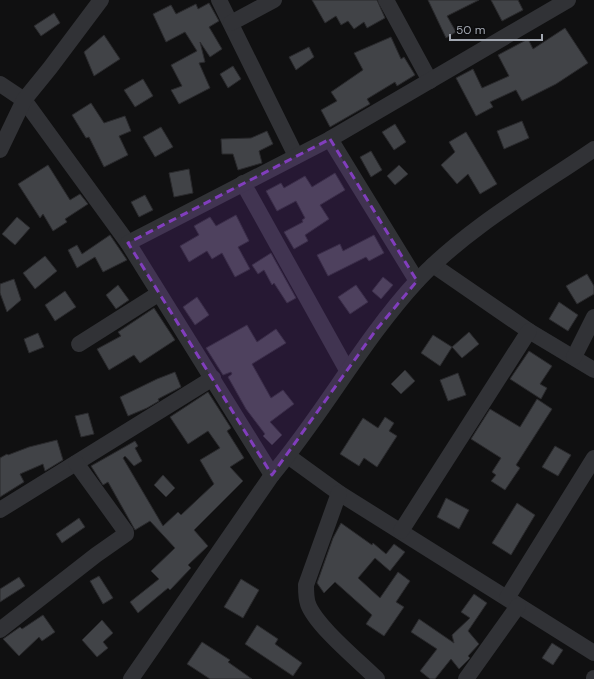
<svg xmlns="http://www.w3.org/2000/svg" width="594" height="679" viewBox="0 0 594 679" font-family="'DM Sans',sans-serif">
<style>
.building{fill:#414347;stroke:#2a2a2d}
.lines{fill:none;stroke-linecap:round;stroke-linejoin:round}
.minor{stroke:#313236;stroke-width:16}
.marked{fill:#813ebd;fill-opacity:0.2;stroke:#813ebd;stroke-width:3;stroke-dasharray:8 5;stroke-linejoin:round}
</style>
<rect width="100%" height="100%" fill="#101011"/>
<g class="building">
<path d="M312,0H377L385,18L367,28L364,22L354,29L348,21L341,25L336,16L325,23Z"/>
<path d="M428,0H479L447,16L456,32L446,38Z"/>
<path d="M491,0H518L523,10L502,21Z"/>
<path d="M209,3L219,21L209,27L222,49L210,57L200,42L205,62L199,63L210,88L179,104L171,90L182,86L171,65L197,51L185,32L166,42L153,14L171,5L176,14L196,4L198,9Z"/>
<path d="M54,13L60,23L41,36L34,26Z"/>
<path d="M565,28L588,63L556,84L522,101L516,90L490,102L493,107L476,116L456,78L473,69L482,88L509,76L498,55L528,39L533,49Z"/>
<path d="M104,35L120,59L94,76L84,52Z"/>
<path d="M391,37L401,59L404,57L415,75L397,86L395,82L367,99L370,104L330,127L321,110L337,101L331,92L363,70L354,53Z"/>
<path d="M309,47L314,57L296,70L289,57Z"/>
<path d="M233,66L241,79L228,88L220,74Z"/>
<path d="M143,79L153,96L135,107L124,90Z"/>
<path d="M91,103L104,123L125,116L131,131L119,136L128,155L104,167L89,137L86,138L72,115Z"/>
<path d="M522,121L529,138L504,149L497,131Z"/>
<path d="M395,124L406,142L394,150L382,132Z"/>
<path d="M161,127L173,147L155,157L143,137Z"/>
<path d="M267,131L273,144L259,151L262,163L238,170L233,154H222L221,139L251,138Z"/>
<path d="M466,132L497,184L480,194L468,174L457,184L441,165L455,152L449,142Z"/>
<path d="M371,151L382,170L371,177L360,157Z"/>
<path d="M48,165L70,200L80,194L88,204L65,219L67,222L53,231L43,214L40,218L18,184Z"/>
<path d="M399,165L408,174L395,185L387,176Z"/>
<path d="M189,169L193,193L174,197L169,173Z"/>
<path d="M335,173L345,190L320,205L329,219L305,235L308,241L294,249L284,232L303,222L302,220L305,218L296,201L277,211L266,191L281,183L284,188L305,176L312,187Z"/>
<path d="M145,195L153,210L139,217L131,202Z"/>
<path d="M236,215L249,241L238,247L250,269L235,277L222,253L212,259L207,251L189,262L180,246L199,235L194,226L210,217L216,226Z"/>
<path d="M17,217L30,228L15,245L2,234Z"/>
<path d="M110,235L127,260L103,272L95,257L77,268L68,250L77,245L82,254Z"/>
<path d="M374,235L384,253L369,261L366,257L328,276L317,255L340,244L343,251Z"/>
<path d="M271,253L296,298L287,303L274,283L272,285L264,270L258,274L252,265Z"/>
<path d="M45,256L57,271L35,289L23,273Z"/>
<path d="M587,274L594,286V294L577,304L566,286Z"/>
<path d="M383,277L393,285L381,299L372,291Z"/>
<path d="M14,279L21,300L7,312L0,293V284Z"/>
<path d="M118,285L129,300L116,309L106,295Z"/>
<path d="M356,285L368,302L350,314L338,297Z"/>
<path d="M65,291L76,307L55,321L45,305Z"/>
<path d="M197,297L209,315L195,325L183,307Z"/>
<path d="M559,302L578,315L568,331L549,319Z"/>
<path d="M154,308L175,340L140,363L134,355L109,370L97,349L121,336L118,332Z"/>
<path d="M247,325L257,342L276,329L286,343L252,364L271,398L283,390L294,404L270,422L282,435L272,445L263,436L265,434L246,409L228,377L232,374L231,372L223,375L206,348Z"/>
<path d="M469,332L479,344L462,358L452,347L440,366L421,353L433,335L452,347Z"/>
<path d="M38,333L44,347L29,353L24,339Z"/>
<path d="M529,351L552,366L540,384L547,388L541,399L510,379Z"/>
<path d="M405,370L415,381L401,394L391,384Z"/>
<path d="M175,372L181,387L158,399L159,401L147,408L128,416L120,397L157,379Z"/>
<path d="M458,373L466,395L448,401L440,380Z"/>
<path d="M208,392L231,428L227,431L244,458L230,467L243,481L194,530L208,546L188,565L191,568L170,590L168,588L138,613L130,602L159,579L151,571L175,548L150,521L135,530L108,482L103,485L91,466L135,441L138,446L135,448L142,461L134,466L125,456L123,458L163,526L178,512L181,515L214,484L200,460L220,448L208,431L188,444L170,417Z"/>
<path d="M537,399L552,409L516,465L520,468L505,490L491,481L496,475L492,472L501,458L471,439L490,409L520,427Z"/>
<path d="M88,413L94,434L81,437L75,416Z"/>
<path d="M385,417L394,423L389,431L397,436L377,467L364,458L359,466L340,454L363,418L378,428Z"/>
<path d="M57,440L63,460L45,471L43,464L20,474L24,482L0,497V458L7,454L8,455L29,447Z"/>
<path d="M555,446L571,455L558,476L542,467Z"/>
<path d="M163,475L175,488L166,497L154,485Z"/>
<path d="M446,498L469,510L459,529L437,517Z"/>
<path d="M517,503L535,515L511,555L492,543Z"/>
<path d="M79,518L85,527L62,543L56,534Z"/>
<path d="M341,523L372,545L373,543L386,554L394,544L405,552L390,571L375,558L358,578L380,598L398,572L410,581L396,602L404,607L384,636L366,624L372,615L335,582L324,593L317,583L333,538Z"/>
<path d="M99,576L113,598L103,604L90,581Z"/>
<path d="M19,577L25,586L0,602V589Z"/>
<path d="M241,579L259,590L243,618L224,607Z"/>
<path d="M474,594L487,603L468,631L479,644L468,656L470,658L459,669L451,659L435,679H430L420,671L437,649L411,632L419,619L454,643L452,635L470,618L461,612Z"/>
<path d="M43,615L55,632L42,641L39,637L19,656L3,639L20,627L22,629Z"/>
<path d="M102,620L113,633L103,642L108,648L97,657L82,640Z"/>
<path d="M257,625L278,639L275,644L302,663L293,676L245,644Z"/>
<path d="M202,642L230,660L228,662L252,679H210L187,664Z"/>
<path d="M552,643L563,650L553,665L542,658Z"/>
</g>
<g class="lines">
<g class="minor">
<path d="M219,0L296,156"/>
<path d="M386,0L430,81"/>
<path d="M231,23L274,0"/>
<path d="M0,84L24,100L128,243L272,475"/>
<path d="M330,139L417,281"/>
<path d="M0,150L24,100L50,68L101,0"/>
<path d="M243,183L347,370"/>
<path d="M128,243L330,139L568,0"/>
<path d="M433,265L529,331L594,370"/>
<path d="M79,344L158,294"/>
<path d="M574,357L594,317"/>
<path d="M288,456L339,493L594,653"/>
<path d="M339,493L306,585C306,592 306,598 308,604C316,626 359,661 377,679"/>
<path d="M0,510L213,378"/>
<path d="M401,531L529,331"/>
<path d="M507,598L594,458"/>
<path d="M0,630L96,555L126,534V532L76,463"/>
<path d="M131,679L272,475C324,413 362,341 417,281C467,228 534,190 594,149"/>
<path d="M466,679L518,606"/>
<path d="M594,679V678"/>
</g>
</g>
<path class="marked" d="M330,139L417,281L376,330L272,475L128,243Z"/>
<path d="M450 34v6h92v-6" fill="none" stroke="#a2a7b1" stroke-width="2"/>
<text x="456" y="34" font-size="12" fill="#a2a7b1" stroke="#0b0b0c" stroke-width="3" paint-order="stroke">50 m</text>
</svg>
